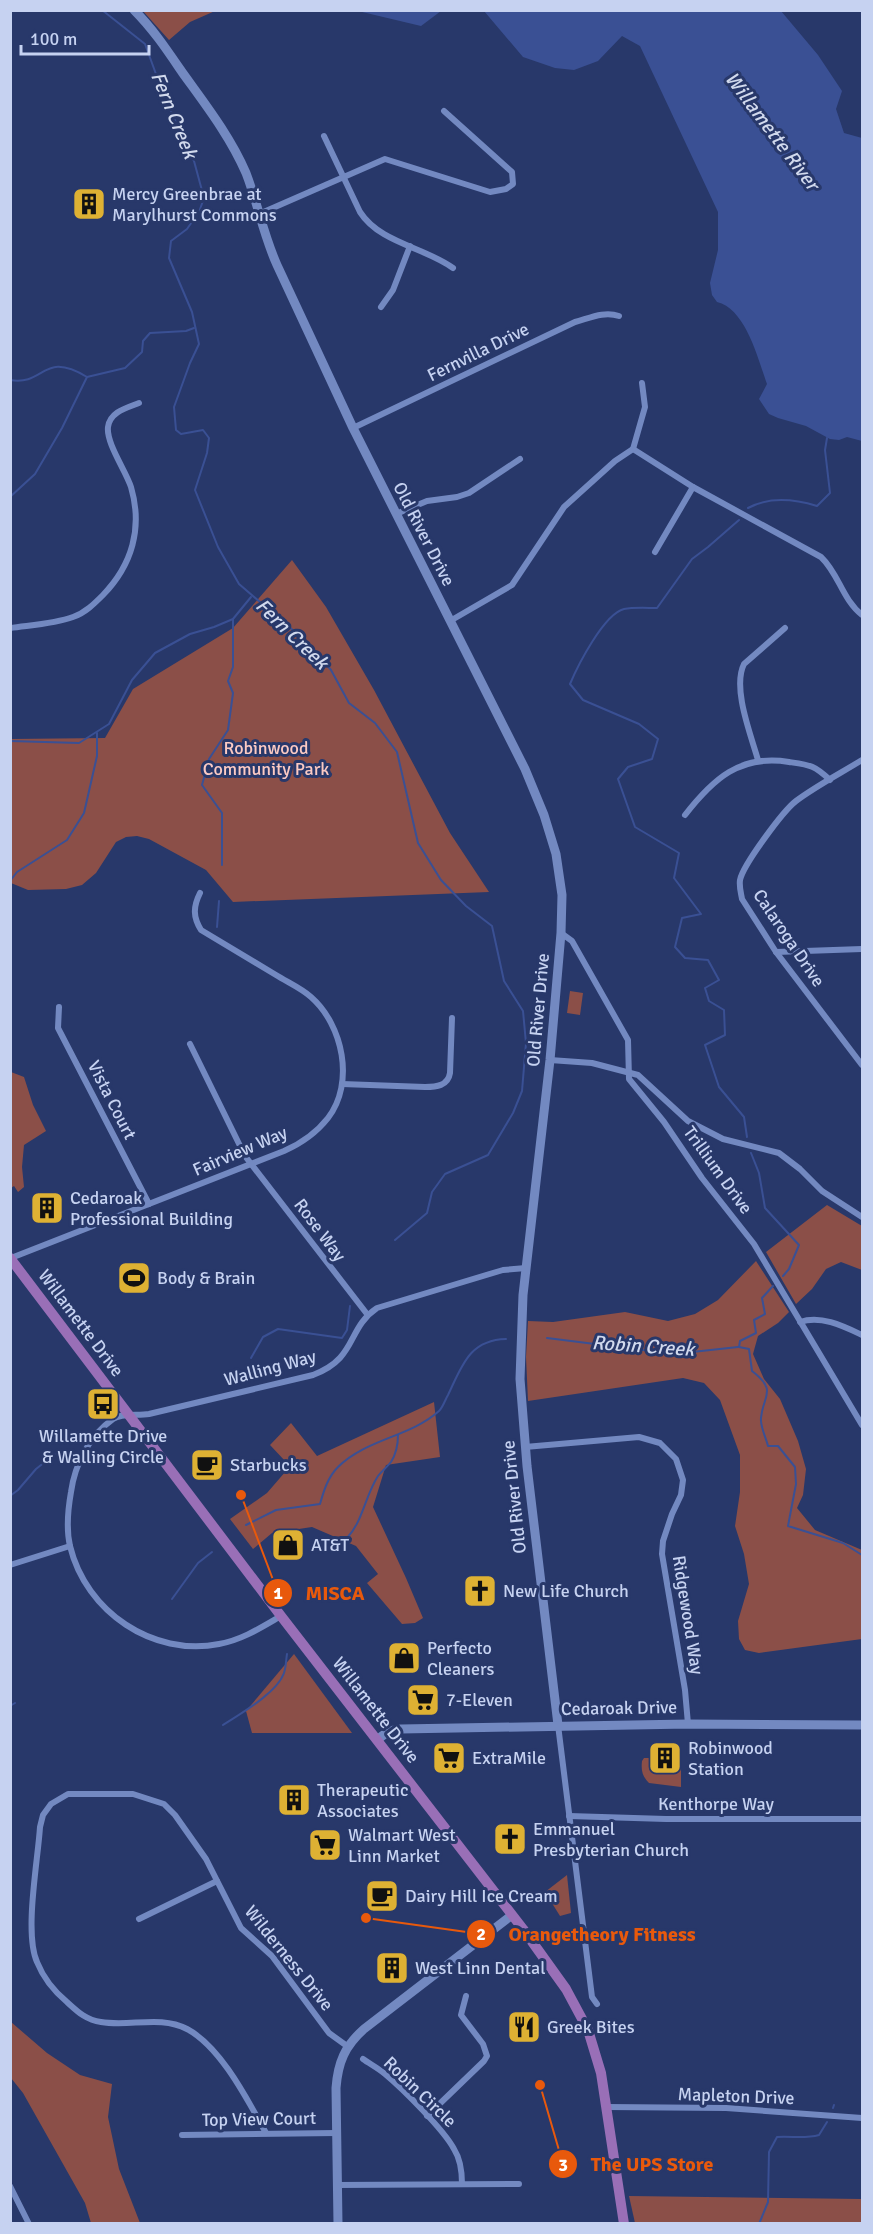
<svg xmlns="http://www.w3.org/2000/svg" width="873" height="2234" viewBox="0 0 873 2234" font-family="Signika,sans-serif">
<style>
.green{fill:#8b4f48}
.water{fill:#3a5094}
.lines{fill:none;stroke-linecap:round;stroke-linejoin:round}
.stream{stroke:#3a5094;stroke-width:2}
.street{stroke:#7389c1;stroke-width:6}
.secondary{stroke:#7389c1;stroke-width:9}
.primary{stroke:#996fb7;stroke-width:10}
.labels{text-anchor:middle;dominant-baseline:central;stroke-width:6;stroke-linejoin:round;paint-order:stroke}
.poi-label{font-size:18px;fill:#c6d2f1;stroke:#28386a;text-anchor:start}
.street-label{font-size:18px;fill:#c6d2f1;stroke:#28386a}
.park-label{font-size:18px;fill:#fccac3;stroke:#28386a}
.water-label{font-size:20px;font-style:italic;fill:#d1d9ed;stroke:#28386a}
.leader{fill:none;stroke:#e8590c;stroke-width:2}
.callout-dot{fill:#e8590c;stroke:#28386a;stroke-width:2}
.mark-label{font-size:18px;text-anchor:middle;font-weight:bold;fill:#fff}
.callout-label{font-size:20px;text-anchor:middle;font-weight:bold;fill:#e8590c;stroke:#28386a;stroke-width:6;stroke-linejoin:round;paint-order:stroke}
</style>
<rect width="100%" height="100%" fill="#28386a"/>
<g class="green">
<path d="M143,11H215L190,22L169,40Z"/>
<path d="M292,560L326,607L374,690L450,833L489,892L233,902L206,870L149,839L137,836L126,837L116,842L96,873L82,885L66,889L28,890L11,883V739L105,738L133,689L233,628Z"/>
<path d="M570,991L583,993L580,1015L567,1013Z"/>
<path d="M11,1072L24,1077L33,1105L46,1131L24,1145L22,1167L24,1187L18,1192L14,1186L11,1188Z"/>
<path d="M827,1205L862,1226V1270L841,1262L826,1269L812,1289L796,1304L766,1252Z"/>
<path d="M756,1261L789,1312L778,1323L758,1336L753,1354L764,1379L780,1399L798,1441L806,1469L803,1495L797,1508L815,1530L862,1550V1639L759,1653L745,1650L739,1639L738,1621L749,1584L744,1554L735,1526L740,1492V1455L720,1400L704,1383L683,1378L528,1401L526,1357L528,1321L553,1322L625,1312L668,1321L695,1314L718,1300Z"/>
<path d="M434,1402L440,1457L386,1465L373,1507L406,1578L423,1618L415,1623L402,1624L367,1583L378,1574L356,1546L312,1527L272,1533L253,1549L230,1519L267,1493L286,1471V1462L270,1445L291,1423L317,1456Z"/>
<path d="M294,1654L352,1733H252L246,1711Z"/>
<path d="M644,1758H652V1768H662L663,1765H681V1787L649,1783C642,1776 641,1770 642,1761Z"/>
<path d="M567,1875L571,1913L560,1916L545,1892Z"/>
<path d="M11,2022L47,2053L80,2075L112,2084L108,2117L119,2169L140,2223H91L85,2203L23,2093L11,2078Z"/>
<path d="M629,2196L862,2199V2223H635Z"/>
</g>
<g class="water">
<path d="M358,11H441L421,26Z"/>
<path d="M484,11H781L818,55L842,91L836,109L844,133L862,138V441L847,437L839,440L830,439L806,426L778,418L769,414L759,399L767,384C758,359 746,309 717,302L712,295L710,283L718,250V212L640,46L622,36L598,61L574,70L555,68L523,57Z"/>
</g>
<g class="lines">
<g class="stream">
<path d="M102,10L145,44L164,96L194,161L204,198L199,212L187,229L171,241L169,258L192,312L199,344L190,363L174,407L176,430L181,434L203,430L209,438L207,453L195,490L218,547L239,584L309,644L331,670L349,703L375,723L397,752L418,843L441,880L466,906L492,926L504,981L523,1011L526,1043L522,1091L513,1113L488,1155L445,1174L432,1192L427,1213L395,1240"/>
<path d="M10,380C46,386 42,350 87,377L125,368L142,352L143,341L150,333L186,331L194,328"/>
<path d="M10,497L35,474L62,428L87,377"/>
<path d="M748,508C770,496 794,499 817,506L830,493L825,450L827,438"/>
<path d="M739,520L708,547L692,559L657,608C647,608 634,607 624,609C604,614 578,665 570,684L583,700L639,724L658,739L652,759L628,767L618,779L635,827L679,853L674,878L701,914L682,918L675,947L685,958L708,960L719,980L705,988L709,1001L724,1010L725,1035L705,1045L719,1087L744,1117L747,1137"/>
<path d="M10,741L79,743L109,724L132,680L155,653L190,634L214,627L233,619L251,597"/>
<path d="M222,865V813L202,785L209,759L228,730L233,693L228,681L233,667V619"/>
<path d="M10,881L17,872L67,840L84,813L97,756V733"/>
<path d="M217,927L219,901"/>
<path d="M751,1153L759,1173L765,1208L799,1245L789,1269L783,1276"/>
<path d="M773,1286L762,1298L765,1314L754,1320L756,1333L740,1341L739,1347L749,1349L752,1371C778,1391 763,1395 761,1418C760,1426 766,1438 768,1446H778L795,1467L796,1484L788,1526L843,1543L862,1555"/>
<path d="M547,1338L643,1350L683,1353L738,1347"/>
<path d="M251,1358L263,1337L278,1329L342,1338L347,1330L350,1306"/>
<path d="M10,1496L18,1490L36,1469L60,1450"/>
<path d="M246,1525L276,1510L320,1504C324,1490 328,1477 338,1467C366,1439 410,1437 439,1411C443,1407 445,1400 448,1395C462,1366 469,1340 506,1339"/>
<path d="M347,1538C363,1521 365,1496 378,1476C382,1471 387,1467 391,1462C396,1454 398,1444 398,1435"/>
<path d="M172,1599L198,1563L212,1552"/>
<path d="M10,1706L15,1703"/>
<path d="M223,1725C240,1714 277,1693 284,1673C286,1667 286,1660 287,1654"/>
<path d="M833,2108L834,2105"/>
<path d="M759,2224L768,2202L769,2152L777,2137C792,2136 805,2139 819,2135L827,2122"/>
</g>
<g class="street">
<path d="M324,136L360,212C380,243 424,247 453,268"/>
<path d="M259,214L385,159L490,192L506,189L513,184L512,172L444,111"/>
<path d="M381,307L393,290L410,246"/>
<path d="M353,428L575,322C590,318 604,311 619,316"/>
<path d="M633,449L693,487L821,557C839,574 842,599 862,615"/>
<path d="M633,449L645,407L642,383"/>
<path d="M396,514L427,501L457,497L469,493L520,459"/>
<path d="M655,552L693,487"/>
<path d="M450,621L512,585L564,507L615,461L633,449"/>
<path d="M10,628C31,625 54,624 73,617C85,613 94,604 103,595C132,565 143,528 131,487C126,471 106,443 108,427C110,412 126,408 139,403"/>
<path d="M758,760C751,735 732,688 744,664L785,628"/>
<path d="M862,760C841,773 816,786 796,801C783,811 743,865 740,880C739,887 741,893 742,899L776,952L862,1065"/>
<path d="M685,815C713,779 740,754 789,762C810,765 814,765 830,780"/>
<path d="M561,933L572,941L628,1040L629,1079L664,1122L702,1178L754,1244L862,1425"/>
<path d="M776,952L862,949"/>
<path d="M59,1007L58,1028L149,1204"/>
<path d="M190,1044L245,1156L367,1314"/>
<path d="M550,1060L592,1063L638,1075L688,1121L723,1139L779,1153L800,1169L822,1191L862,1217"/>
<path d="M342,1084L425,1087C436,1087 448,1086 450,1073L452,1018"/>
<path d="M11,1258L284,1151C300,1144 317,1132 328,1118C355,1083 343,1025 311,997C301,988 287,982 276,975C251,960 226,945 201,930C193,917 193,907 200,893"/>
<path d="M800,1322C821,1315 843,1326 862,1335"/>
<path d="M525,1447L639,1437L660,1443L676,1459L683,1480L681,1495L672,1514L663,1541L662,1554L685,1690L688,1724"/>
<path d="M10,1565L70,1546"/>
<path d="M281,1616C262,1627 242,1640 219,1644C153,1657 86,1612 70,1546C66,1529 68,1509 71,1492C75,1464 89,1436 113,1419C122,1413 138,1416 149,1414C204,1401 258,1388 313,1375C358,1358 346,1329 377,1308L503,1270L526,1268"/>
<path d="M558,1725L592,1997L597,2004"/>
<path d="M569,1816L666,1819H862"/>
<path d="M139,1919L217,1881"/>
<path d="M363,2059C370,2064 378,2068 385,2074C403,2089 444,2130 454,2149C461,2160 462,2172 462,2184"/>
<path d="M607,2107L726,2108L862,2118"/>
<path d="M427,2116L484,2061L487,2056L483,2044L461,2015L466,1996"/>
<path d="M266,2133C248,2101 221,2047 187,2029C160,2015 130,2027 101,2022C86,2020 78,2012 67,2002C55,1992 43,1977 37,1962C24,1933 38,1860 40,1827L43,1815L51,1804L68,1794H133L164,1804L175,1815L206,1859L241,1928L272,1956L329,2033L347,2046"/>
<path d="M182,2135L337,2133"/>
<path d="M337,2185L519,2184"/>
<path d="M10,2186L29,2224"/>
</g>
<g class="secondary">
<path d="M134,10C153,29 167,50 182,72C205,104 230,136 246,173C258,204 263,234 277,265L353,428L525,769L544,815L556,854L562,895L561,933L550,1060L523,1295L520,1379L527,1466L558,1725"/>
<path d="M378,1739L389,1731L401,1729L688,1724L862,1725"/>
<path d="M338,2224L336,2088C338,2062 345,2046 364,2029L512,1915"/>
</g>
<path class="primary" d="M10,1258L281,1616L523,1929L566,1989L588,2030L601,2073L624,2224"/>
</g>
<defs>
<symbol id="building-square" viewBox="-11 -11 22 22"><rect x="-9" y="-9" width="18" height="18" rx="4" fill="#deb133" stroke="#28386a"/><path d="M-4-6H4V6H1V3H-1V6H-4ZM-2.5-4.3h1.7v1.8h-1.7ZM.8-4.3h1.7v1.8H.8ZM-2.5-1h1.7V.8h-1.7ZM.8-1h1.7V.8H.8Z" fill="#111"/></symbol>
<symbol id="stadium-square" viewBox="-11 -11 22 22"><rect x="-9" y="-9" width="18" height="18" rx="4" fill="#deb133" stroke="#28386a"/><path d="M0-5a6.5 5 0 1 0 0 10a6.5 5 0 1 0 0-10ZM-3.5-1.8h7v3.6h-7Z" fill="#111"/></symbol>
<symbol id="bus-square" viewBox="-11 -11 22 22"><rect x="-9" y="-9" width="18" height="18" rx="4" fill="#deb133" stroke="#28386a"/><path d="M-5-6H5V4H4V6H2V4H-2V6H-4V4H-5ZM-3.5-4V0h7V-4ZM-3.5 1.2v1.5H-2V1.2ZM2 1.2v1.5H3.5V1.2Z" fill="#111"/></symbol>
<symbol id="cafe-square" viewBox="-11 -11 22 22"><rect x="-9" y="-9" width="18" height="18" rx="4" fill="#deb133" stroke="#28386a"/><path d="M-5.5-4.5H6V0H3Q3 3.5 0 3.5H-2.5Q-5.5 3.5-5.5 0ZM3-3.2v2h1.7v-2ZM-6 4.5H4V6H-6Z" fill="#111"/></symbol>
<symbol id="shop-square" viewBox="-11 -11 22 22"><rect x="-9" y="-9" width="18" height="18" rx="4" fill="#deb133" stroke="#28386a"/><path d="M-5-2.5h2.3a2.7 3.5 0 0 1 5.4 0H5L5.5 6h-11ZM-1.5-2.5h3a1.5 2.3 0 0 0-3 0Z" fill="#111"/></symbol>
<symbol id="church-square" viewBox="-11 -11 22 22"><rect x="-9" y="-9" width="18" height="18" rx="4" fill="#deb133" stroke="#28386a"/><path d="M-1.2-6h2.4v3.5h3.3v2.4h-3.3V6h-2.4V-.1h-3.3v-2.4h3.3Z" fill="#111"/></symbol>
<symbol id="supermarket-square" viewBox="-11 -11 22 22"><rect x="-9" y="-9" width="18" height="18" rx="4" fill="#deb133" stroke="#28386a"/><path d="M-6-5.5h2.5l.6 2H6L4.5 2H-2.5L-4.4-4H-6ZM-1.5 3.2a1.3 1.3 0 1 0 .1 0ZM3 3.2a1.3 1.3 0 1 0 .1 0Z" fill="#111"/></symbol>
<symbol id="restaurant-square" viewBox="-11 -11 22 22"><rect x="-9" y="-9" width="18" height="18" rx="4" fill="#deb133" stroke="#28386a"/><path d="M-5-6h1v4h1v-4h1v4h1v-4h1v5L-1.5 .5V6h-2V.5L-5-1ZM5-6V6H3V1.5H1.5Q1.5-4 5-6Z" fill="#111"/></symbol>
</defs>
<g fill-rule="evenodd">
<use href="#building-square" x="70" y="185" width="38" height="38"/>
<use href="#building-square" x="28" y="1189" width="38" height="38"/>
<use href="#stadium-square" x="115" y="1259" width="38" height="38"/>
<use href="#bus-square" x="84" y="1385" width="38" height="38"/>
<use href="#cafe-square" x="188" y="1446" width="38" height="38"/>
<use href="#shop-square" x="269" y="1526" width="38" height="38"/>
<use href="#church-square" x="461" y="1572" width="38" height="38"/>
<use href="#shop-square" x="385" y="1639" width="38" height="38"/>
<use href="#supermarket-square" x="404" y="1681" width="38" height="38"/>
<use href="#supermarket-square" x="430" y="1739" width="38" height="38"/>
<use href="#building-square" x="646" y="1739" width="38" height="38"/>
<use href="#building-square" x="275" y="1781" width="38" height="38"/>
<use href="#church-square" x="491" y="1820" width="38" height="38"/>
<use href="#supermarket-square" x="306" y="1826" width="38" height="38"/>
<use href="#cafe-square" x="363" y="1877" width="38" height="38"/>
<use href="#building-square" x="373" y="1949" width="38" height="38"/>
<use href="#restaurant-square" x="505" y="2008" width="38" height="38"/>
</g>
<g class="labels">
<g class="poi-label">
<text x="112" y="194">Mercy Greenbrae at<tspan x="112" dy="21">Marylhurst Commons</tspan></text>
<text x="70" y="1198">Cedaroak<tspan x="70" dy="21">Professional Building</tspan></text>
<text x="157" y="1278">Body &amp; Brain</text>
<text x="103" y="1436" text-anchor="middle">Willamette Drive<tspan x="103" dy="21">&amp; Walling Circle</tspan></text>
<text x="230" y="1465">Starbucks</text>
<text x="311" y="1545">AT&amp;T</text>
<text x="503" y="1591">New Life Church</text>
<text x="427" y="1648">Perfecto<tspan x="427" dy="21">Cleaners</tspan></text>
<text x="446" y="1700">7-Eleven</text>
<text x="688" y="1748">Robinwood<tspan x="688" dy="21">Station</tspan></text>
<text x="472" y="1758">ExtraMile</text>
<text x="317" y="1790">Therapeutic<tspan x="317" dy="21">Associates</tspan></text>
<text x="533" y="1829">Emmanuel<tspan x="533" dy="21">Presbyterian Church</tspan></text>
<text x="348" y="1835">Walmart West<tspan x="348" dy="21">Linn Market</tspan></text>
<text x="405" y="1896">Dairy Hill Ice Cream</text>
<text x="415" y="1968">West Linn Dental</text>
<text x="547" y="2027">Greek Bites</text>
</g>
<g class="street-label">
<text transform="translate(478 352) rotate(-26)">Fernvilla Drive</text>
<text transform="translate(424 534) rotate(63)">Old River Drive</text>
<text transform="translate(789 938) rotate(56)">Calaroga Drive</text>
<text transform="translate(538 1010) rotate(-85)">Old River Drive</text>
<text transform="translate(112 1100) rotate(63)">Vista Court</text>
<text transform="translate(240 1151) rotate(-23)">Fairview Way</text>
<text transform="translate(718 1170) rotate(54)">Trillium Drive</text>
<text transform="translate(320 1230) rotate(53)">Rose Way</text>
<text transform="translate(81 1323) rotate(53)">Willamette Drive</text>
<text transform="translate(270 1368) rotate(-15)">Walling Way</text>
<text transform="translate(514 1497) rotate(-96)">Old River Drive</text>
<text transform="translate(688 1615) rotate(81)">Ridgewood Way</text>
<text transform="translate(619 1708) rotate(-1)">Cedaroak Drive</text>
<text transform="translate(376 1710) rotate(52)">Willamette Drive</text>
<text x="716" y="1804">Kenthorpe Way</text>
<text transform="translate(289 1958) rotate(51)">Wilderness Drive</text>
<text transform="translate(420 2092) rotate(44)">Robin Circle</text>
<text transform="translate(736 2096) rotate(2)">Mapleton Drive</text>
<text transform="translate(259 2119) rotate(-1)">Top View Court</text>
</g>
<g class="park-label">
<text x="266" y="748">Robinwood<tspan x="266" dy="21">Community Park</tspan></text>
</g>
<g class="water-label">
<text transform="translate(174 115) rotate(68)">Fern Creek</text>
<text transform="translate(772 131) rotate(53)">Willamette River</text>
<text transform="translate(292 634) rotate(44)">Fern Creek</text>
<text transform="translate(643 1346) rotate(4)">Robin Creek</text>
</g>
</g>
<path class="leader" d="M241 1495L278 1593M366 1918L481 1934M540 2085L563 2164"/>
<g class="callout-dot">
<circle cx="241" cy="1495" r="6"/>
<circle cx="366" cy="1918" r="6"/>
<circle cx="540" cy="2085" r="6"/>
<circle cx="278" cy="1593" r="15"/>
<circle cx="481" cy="1934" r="15"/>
<circle cx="563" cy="2164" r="15"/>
</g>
<g class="mark-label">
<text x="278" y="1599">1</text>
<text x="481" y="1940">2</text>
<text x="563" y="2171">3</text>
</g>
<g class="callout-label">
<text x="335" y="1600">MISCA</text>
<text x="602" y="1941">Orangetheory Fitness</text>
<text x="652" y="2171">The UPS Store</text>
</g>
<rect width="873" height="2234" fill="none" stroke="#c6d2f1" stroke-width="24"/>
<path d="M21 45v9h128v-9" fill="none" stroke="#c6d2f1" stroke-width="3"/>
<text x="30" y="45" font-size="18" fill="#c6d2f1" stroke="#28386a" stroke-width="4.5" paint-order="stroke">100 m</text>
</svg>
